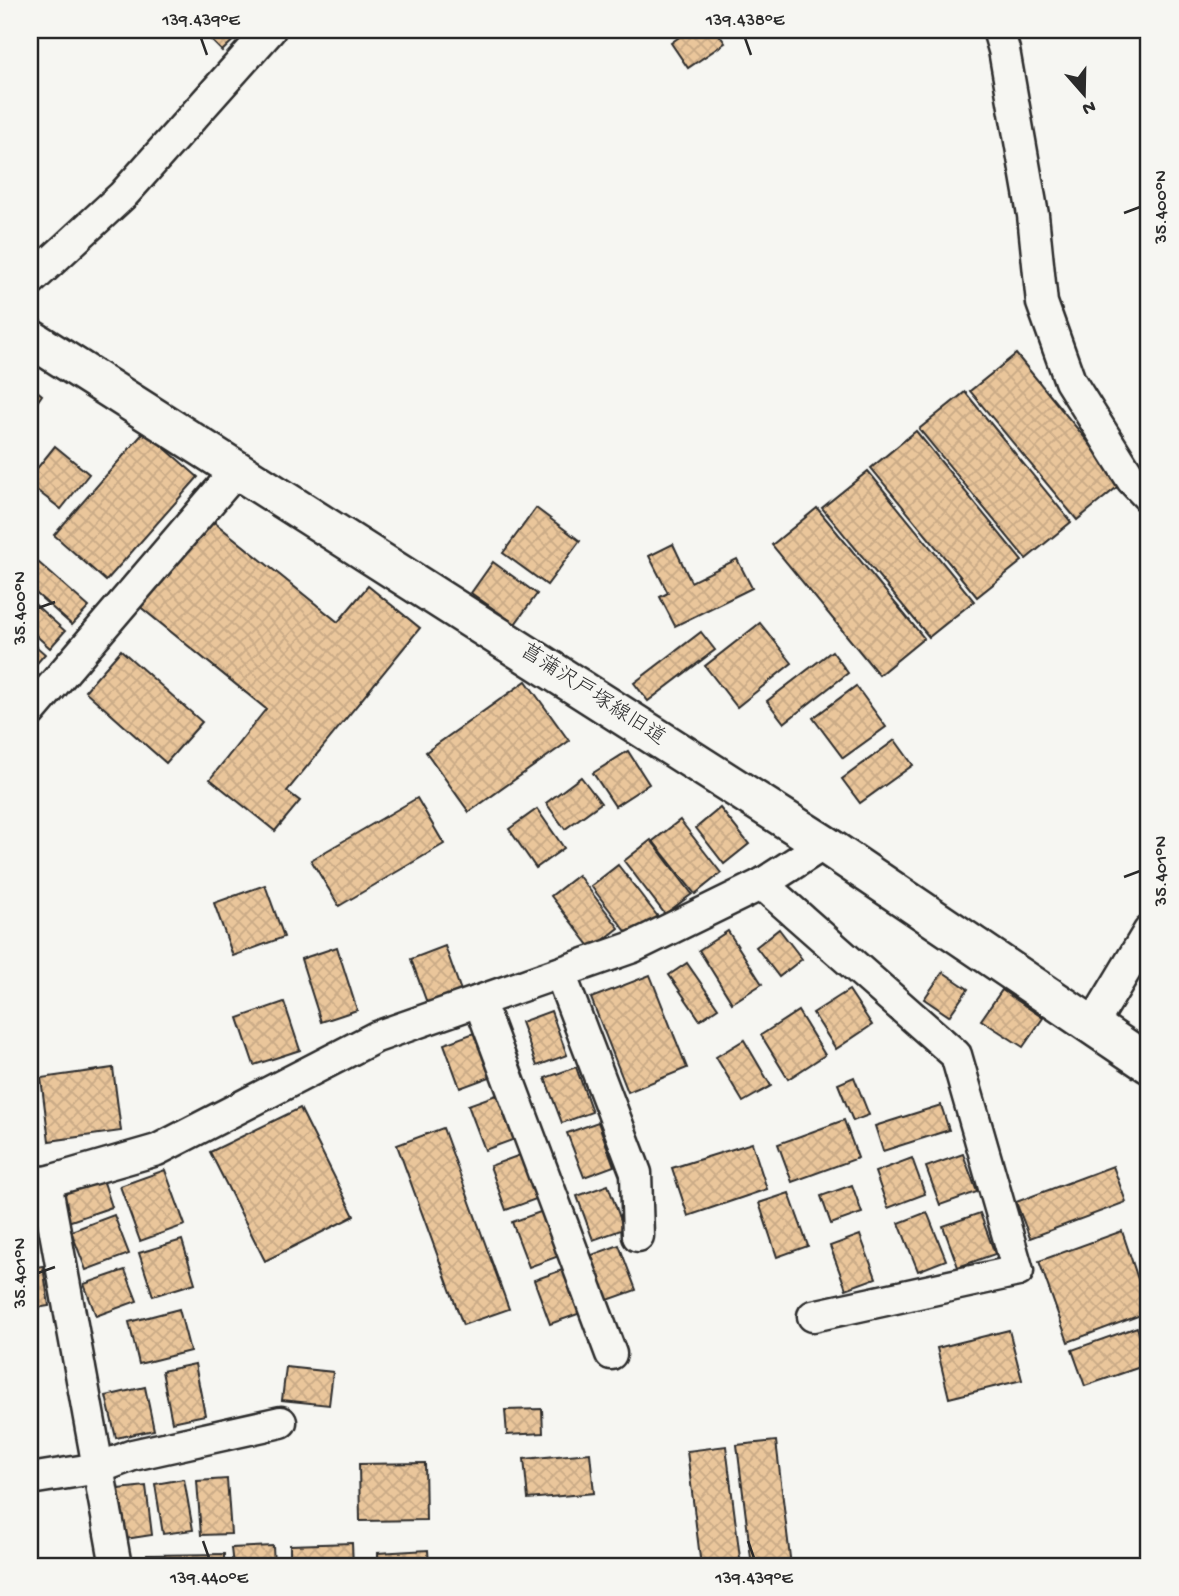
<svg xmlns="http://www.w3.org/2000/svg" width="1179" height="1596" viewBox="0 0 1179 1596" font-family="'Gochi Hand','Klee One',sans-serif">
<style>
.building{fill:url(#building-cross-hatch);stroke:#2b2b2b;stroke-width:2}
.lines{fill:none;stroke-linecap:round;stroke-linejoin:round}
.minor-casing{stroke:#2b2b2b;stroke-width:35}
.tertiary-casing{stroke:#2b2b2b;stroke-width:42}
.minor{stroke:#f6f6f2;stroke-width:30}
.tertiary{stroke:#f6f6f2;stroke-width:37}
.ticks{fill:none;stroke:#2b2b2b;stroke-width:2.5}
.labels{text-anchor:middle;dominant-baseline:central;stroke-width:7;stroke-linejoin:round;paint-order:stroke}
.street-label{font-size:21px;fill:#2b2b2b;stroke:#f6f6f2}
.neatline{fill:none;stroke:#2b2b2b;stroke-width:2.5}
.ticks-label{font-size:18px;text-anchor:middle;fill:#2b2b2b}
</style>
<defs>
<pattern id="building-cross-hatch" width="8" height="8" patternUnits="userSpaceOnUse" patternTransform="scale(1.75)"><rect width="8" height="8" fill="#eac69b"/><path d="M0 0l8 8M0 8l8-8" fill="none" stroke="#c9aa86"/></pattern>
</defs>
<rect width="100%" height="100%" fill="#f6f6f2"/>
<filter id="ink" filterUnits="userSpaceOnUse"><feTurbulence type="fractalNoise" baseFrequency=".0143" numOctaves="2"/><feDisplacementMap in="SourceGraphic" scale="14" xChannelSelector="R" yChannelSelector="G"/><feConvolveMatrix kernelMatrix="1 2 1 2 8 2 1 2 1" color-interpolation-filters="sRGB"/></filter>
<g filter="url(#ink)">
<g class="building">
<path d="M201,30H244L222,51Z"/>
<path d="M689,30H716L725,43L688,68L671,43Z"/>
<path d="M1016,354L1122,483L1077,520L970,391Z"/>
<path d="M30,385L42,395L30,412Z"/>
<path d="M965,392L1071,522L1026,559L919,429Z"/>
<path d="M145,431L198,477L106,581L54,535Z"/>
<path d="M916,431L1022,561L977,597L871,468Z"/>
<path d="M55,446L89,474L61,509L30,485V477Z"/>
<path d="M868,471L974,601L929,637L822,508Z"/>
<path d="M536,508L580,541L547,585L503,553Z"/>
<path d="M817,508L924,638L879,675L772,545Z"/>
<path d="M209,518L338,622L368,586L420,628L287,791L300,801L275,831L210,779L266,709L138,605Z"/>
<path d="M673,544L691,582L737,559L752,588L675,626L660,597L668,593L649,556Z"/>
<path d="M30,555L89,607L72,625L30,588Z"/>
<path d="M493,562L537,594L515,624L471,593Z"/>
<path d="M30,600L65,631L50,648L30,630Z"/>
<path d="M760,623L792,663L737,707L705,666Z"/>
<path d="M701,632L715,650L648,701L634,683Z"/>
<path d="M30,641L45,654L30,671Z"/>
<path d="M121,650L202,722L166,763L85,691Z"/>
<path d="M832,651L848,673L784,723L767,701Z"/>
<path d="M526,681L569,741L469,812L426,752Z"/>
<path d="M856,686L886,727L843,758L813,718Z"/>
<path d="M895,740L913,765L860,803L842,779Z"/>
<path d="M628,751L649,784L615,806L593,773Z"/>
<path d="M581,777L601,803L565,829L546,803Z"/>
<path d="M417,798L444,844L339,906L311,860Z"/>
<path d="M720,808L749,844L724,864L696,828Z"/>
<path d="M537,809L564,848L536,868L509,829Z"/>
<path d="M680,820L721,873L695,894L653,841Z"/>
<path d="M651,840L692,894L665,914L624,861Z"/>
<path d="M618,865L659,918L632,939L591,886Z"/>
<path d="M578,875L619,928L592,949L551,896Z"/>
<path d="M265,885L284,937L233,956L214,903Z"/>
<path d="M779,929L802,959L779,977L756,947Z"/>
<path d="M728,931L762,984L732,1003L699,950Z"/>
<path d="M445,946L461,991L427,1003L411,959Z"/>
<path d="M337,947L357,1010L321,1022L301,959Z"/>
<path d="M687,963L718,1008L700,1020L669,975Z"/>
<path d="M943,972L968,989L949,1016L924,999Z"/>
<path d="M650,975L687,1068L628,1092L591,998Z"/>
<path d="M849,990L872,1025L836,1049L813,1013Z"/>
<path d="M1002,990L1043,1018L1023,1047L981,1020Z"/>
<path d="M284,1002L300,1050L254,1065L238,1018Z"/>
<path d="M551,1011L567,1055L537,1066L521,1022Z"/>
<path d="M798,1011L825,1055L788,1079L761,1035Z"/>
<path d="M474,1033L490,1077L460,1088L444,1044Z"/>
<path d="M744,1040L771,1086L743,1102L716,1057Z"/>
<path d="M576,1067L592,1112L562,1123L545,1078Z"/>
<path d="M113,1068L121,1131L49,1141L41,1078Z"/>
<path d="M854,1077L869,1115L853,1121L838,1084Z"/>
<path d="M499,1094L515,1139L485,1150L468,1105Z"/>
<path d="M941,1105L949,1130L883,1151L875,1126Z"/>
<path d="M300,1108L354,1216L265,1261L210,1152Z"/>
<path d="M844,1120L858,1158L792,1182L778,1144Z"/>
<path d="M598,1122L614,1166L584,1177L567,1133Z"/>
<path d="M443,1128L509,1309L463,1325L397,1145Z"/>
<path d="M752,1143L767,1189L688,1216L672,1168Z"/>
<path d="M963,1154L977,1192L940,1205L926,1167Z"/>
<path d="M520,1155L536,1199L506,1210L490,1166Z"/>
<path d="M912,1158L925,1194L888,1208L875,1172Z"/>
<path d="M1113,1166L1126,1202L1030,1238L1016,1202Z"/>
<path d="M165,1170L185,1225L140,1241L120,1186Z"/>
<path d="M102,1176L112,1207L68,1222L58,1191Z"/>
<path d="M608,1185L624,1229L593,1240L577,1196Z"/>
<path d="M852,1185L862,1213L831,1224L821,1196Z"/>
<path d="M30,1191L41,1229L30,1232Z"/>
<path d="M789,1193L808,1246L777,1257L759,1203Z"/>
<path d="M543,1211L559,1256L529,1267L512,1222Z"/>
<path d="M927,1212L946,1260L918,1271L899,1223Z"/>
<path d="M980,1213L995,1254L958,1267L943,1226Z"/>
<path d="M114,1215L129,1254L86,1270L71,1231Z"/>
<path d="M1122,1231L1149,1312L1068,1342L1039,1261Z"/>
<path d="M860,1235L876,1278L846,1289L830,1246Z"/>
<path d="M182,1240L195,1283L153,1296L139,1253Z"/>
<path d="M619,1245L636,1290L605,1301L589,1256Z"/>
<path d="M43,1266L49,1306L30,1309V1268Z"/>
<path d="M565,1269L581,1313L550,1324L534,1280Z"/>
<path d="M125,1270L137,1301L96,1316L84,1284Z"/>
<path d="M179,1309L190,1351L139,1364L129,1322Z"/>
<path d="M1137,1327L1149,1364L1085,1386L1072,1350Z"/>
<path d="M1009,1330L1022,1380L949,1398L937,1348Z"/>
<path d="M195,1364L205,1415L172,1422L162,1371Z"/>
<path d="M286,1367L333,1372L329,1405L282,1400Z"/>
<path d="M145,1387L154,1430L116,1438L106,1396Z"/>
<path d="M542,1409L543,1433L507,1435L505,1410Z"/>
<path d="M776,1441L791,1566H752L737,1445Z"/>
<path d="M726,1446L741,1566H701L687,1451Z"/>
<path d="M590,1453L594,1493L528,1499L524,1459Z"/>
<path d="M425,1463L426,1520L360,1521L359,1464Z"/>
<path d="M184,1479L193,1530L163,1534L155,1484Z"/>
<path d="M227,1479L231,1534L201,1535L197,1481Z"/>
<path d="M146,1486L152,1535L125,1539L119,1489Z"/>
<path d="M352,1543L353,1566H290V1545Z"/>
<path d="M273,1546L274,1566H233L231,1548Z"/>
<path d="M428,1550L429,1566H378V1553Z"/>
<path d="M224,1554V1566H147V1555Z"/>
</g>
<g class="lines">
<defs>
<g id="minor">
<path d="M998,30L1004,50L1033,215L1042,303L1070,381L1132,480L1149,498"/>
<path d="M30,281L123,195L270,30"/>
<path d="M30,712L237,470"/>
<path d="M762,884L956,1055L1018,1271L813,1316"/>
<path d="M560,973L636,1173L638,1236"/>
<path d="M479,1001L611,1354"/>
<path d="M1093,1024L1149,931"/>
<path d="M30,1181L46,1182L157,1150L376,1037L633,947L762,884L824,844"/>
<path d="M46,1182L116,1566"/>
<path d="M30,1479L99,1468L133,1455L281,1422"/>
</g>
<path id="tertiary" d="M30,338L824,844L1149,1064"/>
</defs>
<use href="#minor" class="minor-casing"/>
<use href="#tertiary" class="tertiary-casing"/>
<use href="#minor" class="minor"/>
<use href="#tertiary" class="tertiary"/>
</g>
</g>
<path class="ticks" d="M201,38L207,55M745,38L751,55M1124,213L1140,207M38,608L55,602M1124,877L1140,871M38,1273L55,1267M203,1541L209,1558M748,1541L754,1558"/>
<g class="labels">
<g class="street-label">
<text transform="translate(592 696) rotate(33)">菖蒲沢戸塚線旧道</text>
</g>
</g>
<rect width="1179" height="1596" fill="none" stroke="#f6f6f2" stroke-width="77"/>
<g transform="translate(1084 94) rotate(160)" stroke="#f6f6f2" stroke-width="5" paint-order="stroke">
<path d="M0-5L12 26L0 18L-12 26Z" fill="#2b2b2b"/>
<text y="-10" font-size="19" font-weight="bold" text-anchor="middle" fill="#2b2b2b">N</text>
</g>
<rect x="38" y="38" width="1102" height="1520" class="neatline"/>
<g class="ticks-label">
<text x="201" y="25">139.439°E</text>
<text x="745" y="25">139.438°E</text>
<text transform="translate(1160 207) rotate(-90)" y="6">35.400°N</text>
<text transform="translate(19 608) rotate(-90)" y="6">35.400°N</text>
<text transform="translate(1160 871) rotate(-90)" y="6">35.401°N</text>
<text transform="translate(19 1273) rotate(-90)" y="6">35.401°N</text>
<text x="209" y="1583">139.440°E</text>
<text x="754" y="1583">139.439°E</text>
</g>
</svg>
